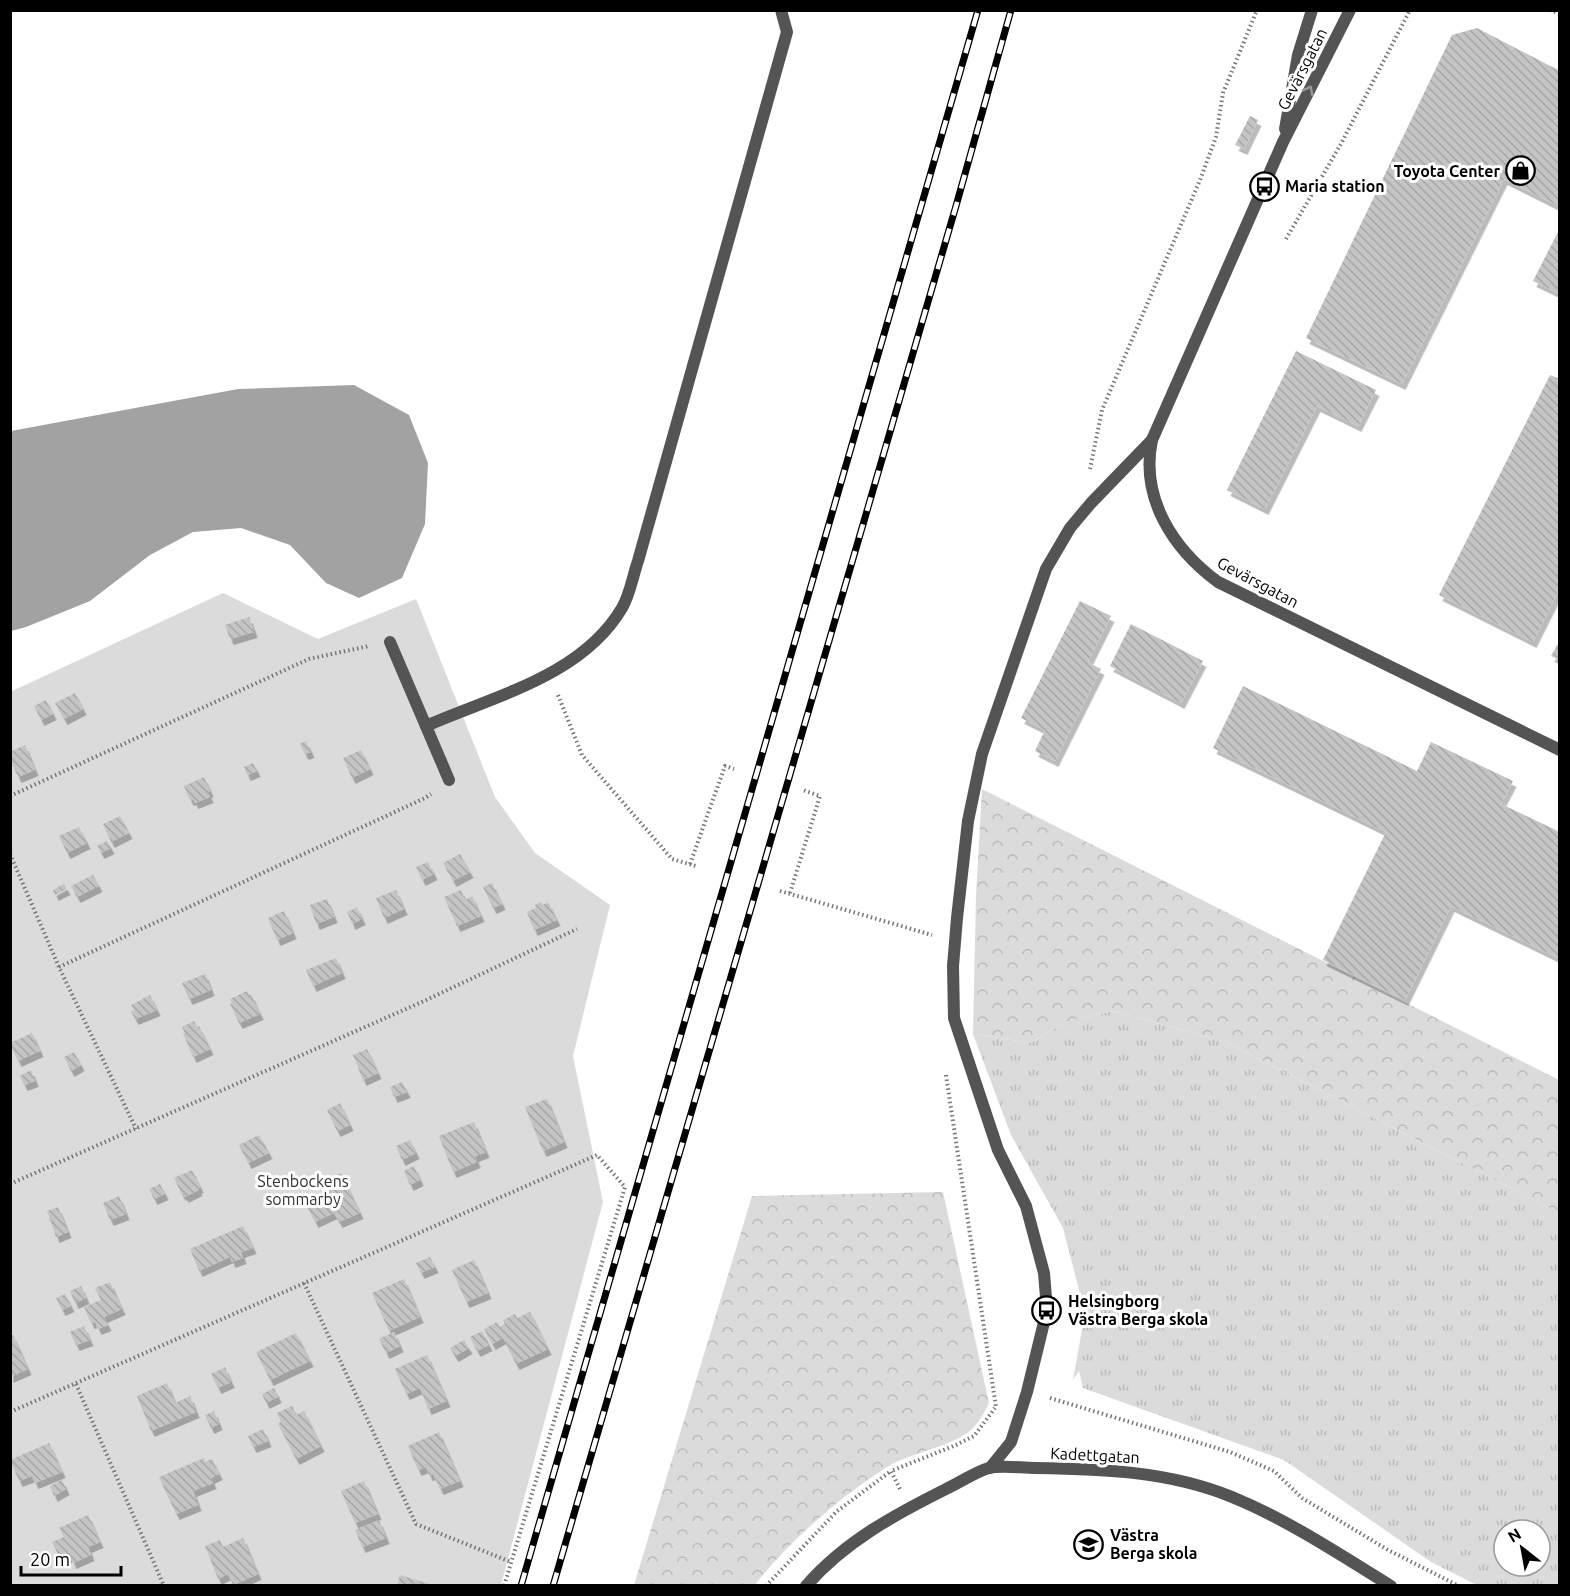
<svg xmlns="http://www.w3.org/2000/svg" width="1570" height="1596" viewBox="0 0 1570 1596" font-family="Ubuntu,sans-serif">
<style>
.grass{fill:url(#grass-tufts);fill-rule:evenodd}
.forest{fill:url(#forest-crowns)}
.garden{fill:#dbdbdb}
.water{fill:#a2a2a2}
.building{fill:url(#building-back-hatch);filter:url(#shadow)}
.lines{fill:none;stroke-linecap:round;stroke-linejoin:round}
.path{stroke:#767676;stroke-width:4;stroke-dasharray:1.5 3;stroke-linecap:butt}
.lane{stroke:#545454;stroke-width:12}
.street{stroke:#545454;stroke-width:12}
.rail-casing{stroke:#000;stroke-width:7}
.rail{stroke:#fff;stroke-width:4.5;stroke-dasharray:14;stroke-linecap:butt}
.oneway{stroke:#989898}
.labels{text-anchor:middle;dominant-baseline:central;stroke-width:6;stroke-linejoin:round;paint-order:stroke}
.street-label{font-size:16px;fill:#000;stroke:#fff}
.poi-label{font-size:16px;font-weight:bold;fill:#000;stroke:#fff;text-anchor:start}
.park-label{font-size:16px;fill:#323232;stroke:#fff}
</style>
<defs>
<pattern id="grass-tufts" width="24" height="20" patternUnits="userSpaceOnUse" patternTransform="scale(1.5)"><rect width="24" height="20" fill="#dbdbdb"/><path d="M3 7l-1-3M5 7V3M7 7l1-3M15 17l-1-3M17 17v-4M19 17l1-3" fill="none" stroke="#bababa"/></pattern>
<pattern id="forest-crowns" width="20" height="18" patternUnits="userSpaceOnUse" patternTransform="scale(1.5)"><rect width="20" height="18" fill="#dbdbdb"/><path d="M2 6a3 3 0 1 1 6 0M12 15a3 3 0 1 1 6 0" fill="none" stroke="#bababa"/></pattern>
<pattern id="building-back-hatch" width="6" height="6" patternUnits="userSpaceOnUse" patternTransform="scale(1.5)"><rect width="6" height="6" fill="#c4c4c4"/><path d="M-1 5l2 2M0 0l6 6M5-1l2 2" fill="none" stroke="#a7a7a7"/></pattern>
<filter id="shadow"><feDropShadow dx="3.5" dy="6" stdDeviation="0" flood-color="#0004"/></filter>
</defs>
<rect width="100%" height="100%" fill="#fff"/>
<path class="grass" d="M1113,1011L1226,1042L1559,1213V1585H1477L1431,1562L1284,1460L1083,1388L1079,1371L1073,1380L1085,1313L1063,1228L1011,1135L973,1034L1030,1043L1066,1022ZM1504,1530H1540V1566H1504Z"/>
<g class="forest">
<path d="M982,789L1559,1080V1213L1226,1042L1113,1011L1066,1022L1030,1043L973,1034L976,896Z"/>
<path d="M943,1192L989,1403C984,1413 979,1423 971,1430C951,1447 912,1452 887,1467C841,1496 788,1542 755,1585H634L752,1196Z"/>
</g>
<path class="garden" d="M223,593L318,639L416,599L495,797L535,853L610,905L573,1056L603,1202L501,1585H11L10,692Z"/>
<path class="water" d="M354,385L409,415L428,463L425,524L402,578L359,598L326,583L290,545L241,528L193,532L150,555L90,601L26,627L11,631V431L238,389Z"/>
<g class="building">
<path d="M1477,28L1560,71V207L1504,179L1402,384L1306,338L1452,35Z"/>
<path d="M1250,116L1258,120L1244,149L1235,145Z"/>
<path d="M1560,228V294L1533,281Z"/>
<path d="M1296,351L1376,390L1358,426L1317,406L1265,509L1227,490Z"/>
<path d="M1550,375L1560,379V588L1533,642L1439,595Z"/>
<path d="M1080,601L1111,616L1088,662L1101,669L1055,761L1035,751L1045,730L1021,718Z"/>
<path d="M249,617L254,632L230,639L225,625Z"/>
<path d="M1131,624L1203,661L1181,703L1110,666Z"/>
<path d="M1560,640V660L1551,656Z"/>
<path d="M1243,686L1417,771L1431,742L1513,781L1501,804L1560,832V959L1451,906L1405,1000L1323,960L1386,832L1213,748Z"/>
<path d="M75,693L83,709L64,719L55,703Z"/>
<path d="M46,700L53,714L41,720L34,706Z"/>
<path d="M306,741L311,752L305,754L300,744Z"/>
<path d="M25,745L35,770L18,777L10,759V752Z"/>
<path d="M361,750L370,769L352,778L343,758Z"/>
<path d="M253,763L257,771L247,775L244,767Z"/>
<path d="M204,777L210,791L208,792L210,797L195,803L193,799L190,800L184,786Z"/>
<path d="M120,816L129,833L111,842L103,824Z"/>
<path d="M79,827L87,843L67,853L59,836Z"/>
<path d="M107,841L111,848L101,853L97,846Z"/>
<path d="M460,854L470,872L453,881L443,863Z"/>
<path d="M428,862L434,874L422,880L416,867Z"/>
<path d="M93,875L99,886L77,897L71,886Z"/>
<path d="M492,883L502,904L493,908L483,887Z"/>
<path d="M64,884L67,889L55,895L53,890Z"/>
<path d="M396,890L404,909L384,918L376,898Z"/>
<path d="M461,890L465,900L472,896L481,916L457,926L444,897Z"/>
<path d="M327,899L334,917L316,924L310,905Z"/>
<path d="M541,902L543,905L548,902L557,920L534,930L527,912L536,908L535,905Z"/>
<path d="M357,907L362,919L352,924L347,912Z"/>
<path d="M284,911L293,933L277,940L268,918Z"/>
<path d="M336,958L342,973L313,986L306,970Z"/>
<path d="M205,974L211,990L189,999L182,983Z"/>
<path d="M247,991L249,995L251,994L260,1014L239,1023L230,1004L232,1003L230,999Z"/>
<path d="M150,995L157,1010L135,1019L131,1011L134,1010L131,1005Z"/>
<path d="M194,1021L197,1027L199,1026L210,1049L193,1057L183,1033H185L182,1027Z"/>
<path d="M32,1033L40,1051L18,1061L10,1043Z"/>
<path d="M367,1049L378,1073L363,1080L353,1055Z"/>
<path d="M74,1052L81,1065L71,1071L64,1057Z"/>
<path d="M31,1070L35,1081L24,1085L20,1076Z"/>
<path d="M402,1082L407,1092L394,1097L390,1087Z"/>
<path d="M547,1099L564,1142L543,1151L525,1107Z"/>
<path d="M340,1103L350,1125L337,1131L327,1110Z"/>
<path d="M474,1122L486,1152L475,1156L477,1162L453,1172L439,1136Z"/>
<path d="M259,1135L269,1153L248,1163L239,1145Z"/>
<path d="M410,1140L416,1153L402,1160L396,1146Z"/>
<path d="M414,1166L420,1180L410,1185L404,1171Z"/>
<path d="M192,1170L200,1187L198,1188L199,1190L185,1197L184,1194L182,1195L174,1178Z"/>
<path d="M341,1173L360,1213L339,1222L334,1213L315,1222L305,1202L330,1191L325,1181Z"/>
<path d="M160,1184L165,1194L154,1199L149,1189Z"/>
<path d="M119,1196L126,1214L110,1220L103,1203Z"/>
<path d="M58,1207L68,1232L56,1237L47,1211Z"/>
<path d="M243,1226L253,1248L241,1252L243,1258L232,1262L230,1257L199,1271L190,1249Z"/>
<path d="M430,1257L435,1267L421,1273L416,1263Z"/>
<path d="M474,1260L488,1293L466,1302L452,1270Z"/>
<path d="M404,1279L420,1317L389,1331L372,1293Z"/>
<path d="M110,1282L122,1309L104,1317L108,1325L98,1329L95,1322L91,1323L84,1307L101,1300L95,1288Z"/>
<path d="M81,1286L86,1298L75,1303L70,1291Z"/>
<path d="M65,1294L71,1306L62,1310L56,1298Z"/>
<path d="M530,1312L548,1349L516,1364L503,1338L492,1344L484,1329L497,1322L500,1327L505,1324L503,1320L515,1314L517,1318Z"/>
<path d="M84,1326L90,1340L76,1345L70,1332Z"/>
<path d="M482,1331L489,1345L477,1351L470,1337Z"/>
<path d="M394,1332L400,1346L386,1353L379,1339Z"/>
<path d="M296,1333L310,1361L270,1380L256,1352Z"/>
<path d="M13,1335L28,1369L10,1377V1336Z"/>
<path d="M464,1340L469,1348L455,1356L450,1348Z"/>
<path d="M427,1355L447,1401L428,1409L420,1388L406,1394L395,1369Z"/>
<path d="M225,1367L231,1382L218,1388L211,1374Z"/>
<path d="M167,1383L175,1403L190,1396L196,1412L151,1431L137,1396Z"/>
<path d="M274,1388L278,1397L266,1403L262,1394Z"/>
<path d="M292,1406L296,1415L304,1411L321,1446L296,1459L278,1424L281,1422L277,1413Z"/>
<path d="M214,1411L219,1424L211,1428L205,1415Z"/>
<path d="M263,1429L268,1441L253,1447L248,1436Z"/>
<path d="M439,1432L460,1481L440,1489L433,1474L429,1475L426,1467L418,1470L408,1446Z"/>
<path d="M49,1443L62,1472L35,1483L32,1476L19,1481L10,1460Z"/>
<path d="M204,1458L205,1462L212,1459L219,1474L211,1478L213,1483L193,1491L198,1505L176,1514L159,1477Z"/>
<path d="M62,1480L66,1489L54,1496L50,1486Z"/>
<path d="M364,1481L378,1514L355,1523L341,1491Z"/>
<path d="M88,1515L100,1542L88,1547L91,1555L73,1563L70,1556L61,1560L52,1542L64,1537L59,1528Z"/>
<path d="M379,1520L386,1538L362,1547L355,1530Z"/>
<path d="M243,1538L258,1574L233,1585L228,1574L218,1579L205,1546L220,1540L223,1547Z"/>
<path d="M400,1575L433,1585V1586H397Z"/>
</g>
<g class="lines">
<g class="path">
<path d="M1550,10L1560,14"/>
<path d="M1286,239L1342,142L1410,10"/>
<path d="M1090,469L1102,410L1200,180L1216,137L1223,93L1257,10"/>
<path d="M558,695L582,755L672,859L696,866"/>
<path d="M10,796L309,659L369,646"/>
<path d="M10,854L59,967L136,1129"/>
<path d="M690,864L725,766L734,769"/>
<path d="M780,891L932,935"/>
<path d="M790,893L820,796L803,790"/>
<path d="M59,967L425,798L431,794"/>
<path d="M946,1075L996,1407"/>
<path d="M10,1184L424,1001L577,929"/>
<path d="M304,1283L416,1524L511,1562"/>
<path d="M76,1384L164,1586"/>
<path d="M1050,1398L1230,1452L1274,1471L1302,1498L1388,1550L1459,1586"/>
<path d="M10,1412L597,1155L625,1187L504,1586"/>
<path d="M900,1489L891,1471L956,1445L974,1436L995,1408"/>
<path d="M766,1586L836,1512L891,1471"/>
</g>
<g class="lane">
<path d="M390,642L449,780"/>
<path d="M990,1468L1011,1442L1027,1392L1047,1310L1044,1273L1026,1206L998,1150L954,1018L953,966L957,918L968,821L982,754L1046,569L1070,528L1091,503L1152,440"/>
</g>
<g class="street">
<path d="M1350,10L1283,142L1152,440C1140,498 1173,549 1218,582L1560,750"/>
<path d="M1285,129L1298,55L1312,10"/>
<path d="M426,726C494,696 582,676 622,608C630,595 633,575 638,561L787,32L781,10"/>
<path d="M806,1586C845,1541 896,1514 948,1488C961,1482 975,1472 989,1468C1002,1465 1021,1468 1035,1468C1101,1469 1169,1471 1232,1497C1288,1520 1339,1554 1391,1586"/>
</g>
<defs>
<g id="rail">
<path d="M521,1586L978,10"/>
<path d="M553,1586L956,206L1011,10"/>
</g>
</defs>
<use href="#rail" class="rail-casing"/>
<use href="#rail" class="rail"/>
</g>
<defs><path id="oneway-chevron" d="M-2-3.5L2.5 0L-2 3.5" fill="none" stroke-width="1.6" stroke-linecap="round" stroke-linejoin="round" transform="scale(1.5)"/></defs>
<use class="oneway" href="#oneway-chevron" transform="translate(1309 90) rotate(-63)"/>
<defs>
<symbol id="shop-ring" viewBox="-11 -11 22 22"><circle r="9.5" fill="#fff" stroke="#000" stroke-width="1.5"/><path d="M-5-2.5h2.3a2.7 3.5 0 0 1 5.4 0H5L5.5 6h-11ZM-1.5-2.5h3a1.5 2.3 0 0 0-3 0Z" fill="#000"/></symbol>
<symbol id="bus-ring" viewBox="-11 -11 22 22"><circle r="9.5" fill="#fff" stroke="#000" stroke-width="1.5"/><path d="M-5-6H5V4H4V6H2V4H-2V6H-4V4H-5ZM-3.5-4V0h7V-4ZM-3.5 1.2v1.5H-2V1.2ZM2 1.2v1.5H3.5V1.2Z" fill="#000"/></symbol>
<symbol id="school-ring" viewBox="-11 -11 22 22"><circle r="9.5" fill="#fff" stroke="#000" stroke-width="1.5"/><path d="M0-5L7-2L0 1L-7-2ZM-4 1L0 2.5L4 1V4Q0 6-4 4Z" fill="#000"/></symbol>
</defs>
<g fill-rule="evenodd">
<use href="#shop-ring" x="1504" y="154" width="33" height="33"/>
<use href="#bus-ring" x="1248" y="170" width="33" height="33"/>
<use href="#bus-ring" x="1030" y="1294" width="33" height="33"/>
<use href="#school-ring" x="1072" y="1528" width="33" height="33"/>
</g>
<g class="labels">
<g class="street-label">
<text transform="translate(1302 69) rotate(-63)">Gevärsgatan</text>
<text transform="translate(1258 582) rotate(28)">Gevärsgatan</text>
<text transform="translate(1095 1455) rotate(3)">Kadettgatan</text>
</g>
<g class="poi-label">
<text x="1500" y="171" text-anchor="end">Toyota Center</text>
<text x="1285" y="186">Maria station</text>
<text x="1068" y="1301">Helsingborg<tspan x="1068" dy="18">Västra Berga skola</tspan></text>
<text x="1110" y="1535">Västra<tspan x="1110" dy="18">Berga skola</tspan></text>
</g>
<g class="park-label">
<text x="303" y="1181">Stenbockens<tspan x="303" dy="18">sommarby</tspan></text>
</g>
</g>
<rect width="1570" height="1596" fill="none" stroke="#000000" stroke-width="24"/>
<g transform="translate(1522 1548) rotate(329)"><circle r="28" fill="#ffffff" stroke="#999999" stroke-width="1.5"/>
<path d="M0-4.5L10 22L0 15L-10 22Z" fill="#000000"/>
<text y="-9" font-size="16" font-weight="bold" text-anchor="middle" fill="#000000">N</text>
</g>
<path d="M21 1566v9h100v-9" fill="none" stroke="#000000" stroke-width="3"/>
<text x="30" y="1566" font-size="18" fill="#000000" stroke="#ffffff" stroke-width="4.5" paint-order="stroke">20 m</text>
</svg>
